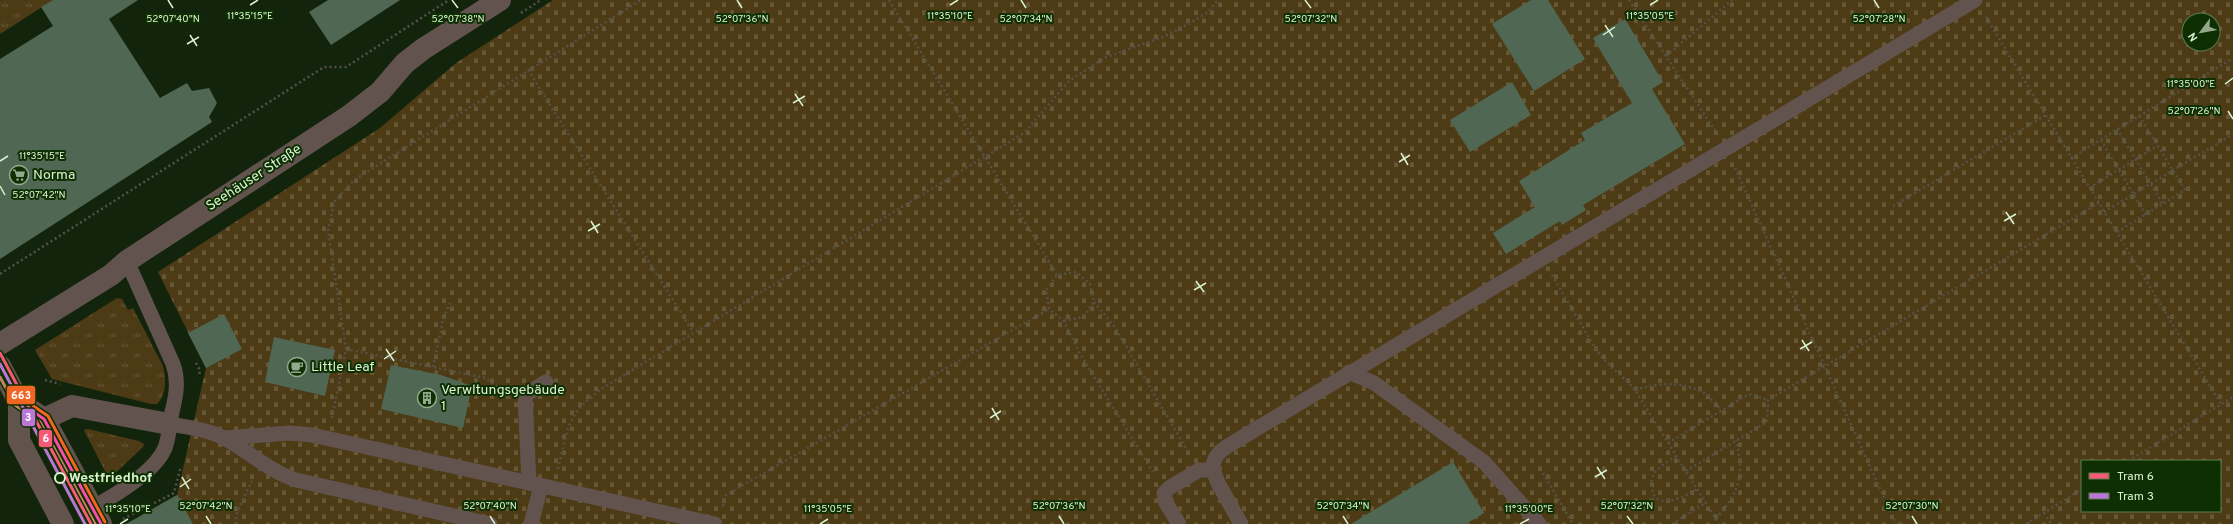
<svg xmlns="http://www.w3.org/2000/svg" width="2233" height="524" viewBox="0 0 2233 524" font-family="Overpass,sans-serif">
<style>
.grass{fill:url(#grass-tufts)}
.cemetery{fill:url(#cemetery-stones);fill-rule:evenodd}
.building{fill:#506754}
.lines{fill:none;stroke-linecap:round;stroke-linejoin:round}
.path{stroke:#565149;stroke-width:2.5;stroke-dasharray:2 3;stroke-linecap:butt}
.service{stroke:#63534f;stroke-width:15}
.minor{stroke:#63534f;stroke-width:22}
.secondary{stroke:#62544d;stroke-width:22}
.bus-1-casing{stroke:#0e2f02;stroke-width:6}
.bus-2-casing{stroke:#0e2f02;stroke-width:6}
.bus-3-casing{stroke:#0e2f02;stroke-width:6}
.bus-1{stroke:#f54da8;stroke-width:3}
.bus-2{stroke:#bb8660;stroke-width:3}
.bus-3{stroke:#f26522;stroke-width:3}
.tram-1-casing{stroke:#0e2f02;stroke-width:6}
.tram-2-casing{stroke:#0e2f02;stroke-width:6}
.tram-1{stroke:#f75a77;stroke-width:3}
.tram-2{stroke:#ba77d6;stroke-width:3}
.ticks{fill:none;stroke:#d8f1d1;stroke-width:1.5}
.stop-dot{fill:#0e2f02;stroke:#d8f1d1;stroke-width:2}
.labels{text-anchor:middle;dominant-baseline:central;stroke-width:4;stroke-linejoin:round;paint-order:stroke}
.poi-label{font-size:14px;fill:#d8f1d1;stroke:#0e2f02;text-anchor:start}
.street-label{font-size:14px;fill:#d8f1d1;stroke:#0e2f02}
.stop-label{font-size:14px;font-weight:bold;fill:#d8f1d1;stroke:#0e2f02;text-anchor:start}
.ticks-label{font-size:10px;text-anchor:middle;fill:#d8f1d1;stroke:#0e2f02;stroke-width:4;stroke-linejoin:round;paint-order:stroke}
.line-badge{stroke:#0e2f02;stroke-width:1.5}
.badge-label{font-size:11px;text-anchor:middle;font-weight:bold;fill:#fff}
</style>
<defs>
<pattern id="grass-tufts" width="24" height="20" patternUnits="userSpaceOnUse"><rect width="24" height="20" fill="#4d3b16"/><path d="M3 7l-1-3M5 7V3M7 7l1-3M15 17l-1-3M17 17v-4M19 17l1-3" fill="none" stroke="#665837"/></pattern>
<pattern id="cemetery-stones" width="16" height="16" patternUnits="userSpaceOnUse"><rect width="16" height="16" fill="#4d3b16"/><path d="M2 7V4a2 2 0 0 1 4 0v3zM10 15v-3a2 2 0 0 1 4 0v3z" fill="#665837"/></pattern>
</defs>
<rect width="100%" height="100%" fill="#13240c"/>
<g class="grass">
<path d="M0,0H53L0,34Z"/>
<path d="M117,298L122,299L128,310L133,308L163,366C166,378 167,395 157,404H151L52,379L35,350Z"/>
<path d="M88,429L139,441L144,444L143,447L109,479L84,430Z"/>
</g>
<path class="cemetery" d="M553,0H2233V524H147L142,515L177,495L206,368L158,272L380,128L456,63ZM2189,20H2213V44H2189ZM2082,461H2220V511H2082Z"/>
<g class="building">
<path d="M53,0H138L109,19L160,98L187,83L192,91L209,88L217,103L209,117L212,122L0,259V59L53,26L41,7Z"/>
<path d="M328,0H400L331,45L309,12Z"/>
<path d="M1531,0H1548L1585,59L1534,91L1492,24Z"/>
<path d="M1625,19L1663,82L1652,89L1685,144L1583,205L1586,210L1562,225L1560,221L1506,254L1493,233L1535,207L1519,181L1585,140L1581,133L1632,103L1593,38Z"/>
<path d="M1512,82L1531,115L1470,152L1450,120Z"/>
<path d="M224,314L242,349L206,368L188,333Z"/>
<path d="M274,337L335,350L325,396L265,382Z"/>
<path d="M391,365L441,375L472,386L463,428L381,409Z"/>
<path d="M1453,462L1484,513L1466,524H1351Z"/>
<path d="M177,495L193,524H126Z"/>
</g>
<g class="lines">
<g class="path">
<path d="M889,0L1057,275"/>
<path d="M1629,0L1716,132"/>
<path d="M521,13L541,0"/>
<path d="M1986,17L2221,404"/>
<path d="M1666,56L1732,0"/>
<path d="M528,70L693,332"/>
<path d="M2117,129L2163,204"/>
<path d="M2101,140L2146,215"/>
<path d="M2071,158L2233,58"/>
<path d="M1735,168L1896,524"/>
<path d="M2089,188L2157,146"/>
<path d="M1893,206L2046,115"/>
<path d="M2104,212L2233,134"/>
<path d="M2117,232L2185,190L2139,116"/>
<path d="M0,274L324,67H346L449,0"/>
<path d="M1552,275L1597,351C1608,366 1623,376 1635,390L1719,524"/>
<path d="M1094,302L1114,326L1188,452"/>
<path d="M1064,321L1083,317L1094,302L1090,284L1076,272L1057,275L1046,290L1049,309L1064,321L1079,352L1154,474"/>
<path d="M346,349L485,378L505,393"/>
<path d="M196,363L200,370L199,377"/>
<path d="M433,367L444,316L450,303"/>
<path d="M45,380L60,384"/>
<path d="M1635,390C1658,383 1678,381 1700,391C1708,394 1715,404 1721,410"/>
<path d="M332,418L346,349L328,231L334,202L354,180L641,0"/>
<path d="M1668,443L1749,394L1768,400"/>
<path d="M1676,456C1669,461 1659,466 1654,474C1651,478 1651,484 1652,489C1656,512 1686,496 1697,489"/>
<path d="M2128,461L2233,397"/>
<path d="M558,469C569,424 566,414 606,386L1024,133L1069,81L1104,58L1163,37L1190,23L1208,12L1218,0"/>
<path d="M1686,471L1767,422L1768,400L2099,203"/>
<path d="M1543,473L1573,524"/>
<path d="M723,506L726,495L1049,309"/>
<path d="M2044,513L2051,524"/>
<path d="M123,519L174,493L181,466"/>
<path d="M1716,519C1739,490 1745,478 1736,440"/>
<path d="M236,524L237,512L252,481"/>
<path d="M1672,524L1705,503"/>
<path d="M2026,524L2082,489"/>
</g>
<g class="service">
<path d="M1349,372L1374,383L1484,462L1539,524"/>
<path d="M169,424C188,427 209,430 226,439C250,453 270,471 296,480L490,524"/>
<path d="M225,438L289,433L312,435L715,524"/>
<path d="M1213,470C1212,457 1221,450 1231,444L1975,0"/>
<path d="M529,483L525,395L546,382"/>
<path d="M92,508C114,496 155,472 165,448C169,437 170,424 172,412C176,396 179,381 173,364L127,261"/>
<path d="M531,524L541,486"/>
<path d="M1179,524L1166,503L1164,493L1169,488L1199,470H1213L1218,483L1241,524"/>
</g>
<g class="minor">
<path d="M0,344L111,275L127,261L349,116L380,92L405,63L423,49L500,0"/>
<path d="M44,419L72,406L169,424"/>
</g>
<g class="secondary">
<path d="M0,366L19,402V440L63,524"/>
<path d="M19,402L44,419L101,524"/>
</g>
<defs>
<path id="bus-1" d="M0,366L19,402L44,419L101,524"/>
<path id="bus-2" d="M0,377L15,405L40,422L95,524"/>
<path id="bus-3" d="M4,364L23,399L48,416L105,522"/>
</defs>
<use href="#bus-1" class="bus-1-casing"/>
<use href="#bus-2" class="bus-2-casing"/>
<use href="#bus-3" class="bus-3-casing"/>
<use href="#bus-1" class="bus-1"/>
<use href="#bus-2" class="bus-2"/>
<use href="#bus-3" class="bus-3"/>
<defs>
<path id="tram-1" d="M0,353L91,524"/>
<path id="tram-2" d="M0,364L85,524"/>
</defs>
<use href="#tram-1" class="tram-1-casing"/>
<use href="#tram-2" class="tram-2-casing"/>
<use href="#tram-1" class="tram-1"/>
<use href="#tram-2" class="tram-2"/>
</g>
<path class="ticks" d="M168,0L173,8M452,0L458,8M737,0L742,8M1021,0L1026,8M1305,0L1311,8M1874,0L1879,8M250,5L258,0M950,5L958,0M1650,5L1658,0M1605,25L1613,37M190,35L197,46M1603,35L1615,27M187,44L199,37M2225,84L2233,78M795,94L803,106M793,103L805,96M2228,111L2233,119M1401,153L1408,165M0,161L8,156M1399,162L1410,155M0,186L5,195M2006,212L2014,224M591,221L598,233M2004,221L2016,214M588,231L600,224M1196,281L1204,292M1194,290L1206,283M1802,340L1809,351M386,349L394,361M1800,349L1812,342M384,359L396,351M992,408L999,420M990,418L1001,411M1597,467L1605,479M182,477L189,489M1595,477L1607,470M180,487L191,479M206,516L211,524M490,516L495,524M1059,516L1064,524M1343,516L1348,524M1627,516L1633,524M1912,516L1917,524M120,524L128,519M820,524L828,519M1520,524L1529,519"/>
<defs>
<symbol id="supermarket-ring" viewBox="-11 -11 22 22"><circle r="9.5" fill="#0e2f02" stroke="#93a98c" stroke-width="1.5"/><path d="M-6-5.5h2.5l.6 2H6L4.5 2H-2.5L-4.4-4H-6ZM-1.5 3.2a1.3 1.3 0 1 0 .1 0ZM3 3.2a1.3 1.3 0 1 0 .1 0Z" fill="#93a98c"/></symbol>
<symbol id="cafe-ring" viewBox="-11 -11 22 22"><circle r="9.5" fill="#0e2f02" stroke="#93a98c" stroke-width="1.5"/><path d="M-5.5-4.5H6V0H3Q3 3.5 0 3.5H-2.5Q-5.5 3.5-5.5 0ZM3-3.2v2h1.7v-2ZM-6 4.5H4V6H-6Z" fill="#93a98c"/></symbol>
<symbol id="building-ring" viewBox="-11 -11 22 22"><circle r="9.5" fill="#0e2f02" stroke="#93a98c" stroke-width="1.5"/><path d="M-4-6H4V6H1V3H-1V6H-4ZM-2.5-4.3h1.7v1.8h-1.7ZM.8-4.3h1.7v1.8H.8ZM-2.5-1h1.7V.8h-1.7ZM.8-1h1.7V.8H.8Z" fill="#93a98c"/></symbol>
</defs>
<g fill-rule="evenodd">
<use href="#supermarket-ring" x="8" y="164" width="22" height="22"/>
<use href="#cafe-ring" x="286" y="356" width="22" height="22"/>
<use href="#building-ring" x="416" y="387" width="22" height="22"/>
</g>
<circle class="stop-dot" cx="60" cy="478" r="5"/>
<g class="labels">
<g class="poi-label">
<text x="33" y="175">Norma</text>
<text x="311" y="367">Little Leaf</text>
<text x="441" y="390">Verwltungsgebäude<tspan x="441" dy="16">1</tspan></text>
</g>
<g class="street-label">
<text transform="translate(254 178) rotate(-33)">Seehäuser Straße</text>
</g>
<g class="stop-label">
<text x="69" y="478">Westfriedhof</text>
</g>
</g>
<g class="ticks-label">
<text x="250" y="19">11°35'15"E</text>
<text x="950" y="19">11°35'10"E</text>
<text x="1650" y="19">11°35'05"E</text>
<text x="458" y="22">52°07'38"N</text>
<text x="173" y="22">52°07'40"N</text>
<text x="742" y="22">52°07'36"N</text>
<text x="1026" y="22">52°07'34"N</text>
<text x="1311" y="22">52°07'32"N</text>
<text x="1879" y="22">52°07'28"N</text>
<text x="2191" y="87">11°35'00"E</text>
<text x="2194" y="114">52°07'26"N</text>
<text x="42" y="159">11°35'15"E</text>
<text x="39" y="198">52°07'42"N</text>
<text x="206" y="509">52°07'42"N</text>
<text x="490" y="509">52°07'40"N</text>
<text x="1059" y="509">52°07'36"N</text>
<text x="1343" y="509">52°07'34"N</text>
<text x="1627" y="509">52°07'32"N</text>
<text x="1912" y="509">52°07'30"N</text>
<text x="128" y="512">11°35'10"E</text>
<text x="828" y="512">11°35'05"E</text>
<text x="1529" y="512">11°35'00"E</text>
</g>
<g class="line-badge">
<rect x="6" y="385" width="30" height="20" rx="4" fill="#f26522"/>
<rect x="21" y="408" width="15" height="19" rx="4" fill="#ba77d6"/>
<rect x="38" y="429" width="15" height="19" rx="4" fill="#f75a77"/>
</g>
<g class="badge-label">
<text x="21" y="399">663</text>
<text x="28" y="421">3</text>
<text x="46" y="442">6</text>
</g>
<rect x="2081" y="460" width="140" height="52" fill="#0e2f02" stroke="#5f7d55"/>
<rect x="2089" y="473" width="20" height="6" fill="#f75a77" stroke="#5f7d55"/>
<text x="2117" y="480" font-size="12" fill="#d8f1d1">Tram 6</text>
<rect x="2089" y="493" width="20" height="6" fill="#ba77d6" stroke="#5f7d55"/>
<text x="2117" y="500" font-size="12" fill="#d8f1d1">Tram 3</text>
<g transform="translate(2201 32) rotate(238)"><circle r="19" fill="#0e2f02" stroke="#5f7d55"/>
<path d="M0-3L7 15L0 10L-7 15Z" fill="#93a98c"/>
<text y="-6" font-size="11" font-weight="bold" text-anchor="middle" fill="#d8f1d1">N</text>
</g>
</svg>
